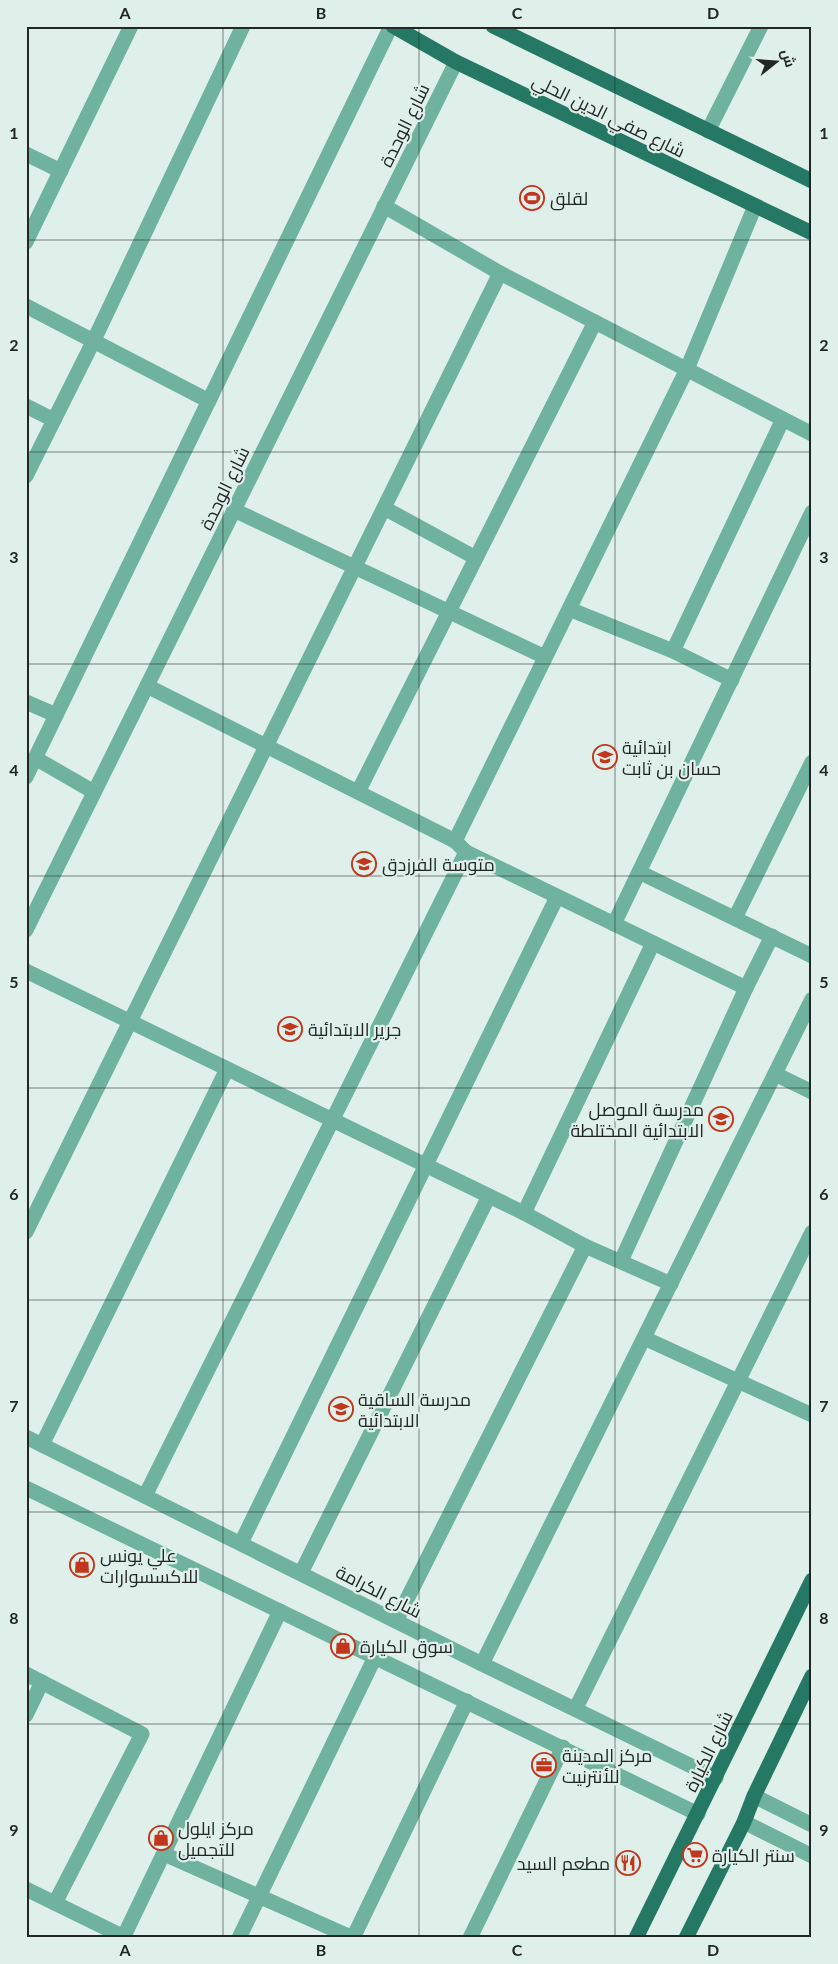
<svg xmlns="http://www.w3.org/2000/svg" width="838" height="1964" viewBox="0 0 838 1964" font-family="Lato,Cairo,sans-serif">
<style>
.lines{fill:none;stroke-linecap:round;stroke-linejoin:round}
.minor{stroke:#6fb39e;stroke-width:15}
.major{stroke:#257863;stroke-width:15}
.grid{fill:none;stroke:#212725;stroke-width:1;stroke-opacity:0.55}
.labels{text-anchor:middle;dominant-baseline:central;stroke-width:4.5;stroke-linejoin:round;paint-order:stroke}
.street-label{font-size:18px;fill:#212725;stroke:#dfefe9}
.poi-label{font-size:18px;fill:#212725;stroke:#dfefe9;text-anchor:start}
.neatline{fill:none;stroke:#212725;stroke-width:2}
.grid-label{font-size:16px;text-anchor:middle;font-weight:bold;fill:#212725}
</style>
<rect width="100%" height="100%" fill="#dfefe9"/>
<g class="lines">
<g class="minor">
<path d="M708,131L761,26"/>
<path d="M26,154L61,171"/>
<path d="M384,206L500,273L812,434"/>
<path d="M26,242L131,26"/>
<path d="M26,306L209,401"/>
<path d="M26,406L54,420"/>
<path d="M26,476L94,340L243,26"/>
<path d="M384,508L476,558"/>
<path d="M234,510L545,657"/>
<path d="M569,609L673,651L732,680"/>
<path d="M673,651L783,419"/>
<path d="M147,686L455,841L466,852L746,988"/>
<path d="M26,702L56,715"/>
<path d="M35,758L94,792"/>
<path d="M26,777L391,26"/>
<path d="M358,792L595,322"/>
<path d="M455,841L687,369L755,206"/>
<path d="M639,872L812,956"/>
<path d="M735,918L812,762"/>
<path d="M614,924L812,512"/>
<path d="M26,930L456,62"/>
<path d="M26,971L524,1213L585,1246L671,1284"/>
<path d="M775,1074L812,1092"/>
<path d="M524,1213L653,943"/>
<path d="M26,1232L500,273"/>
<path d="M621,1261L746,988L772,936"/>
<path d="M644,1338L812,1415"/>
<path d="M26,1437L482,1664L716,1778"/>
<path d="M42,1445L227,1069"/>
<path d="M26,1488L698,1814"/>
<path d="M145,1496L466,852"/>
<path d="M241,1543L557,897"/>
<path d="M301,1573L489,1196"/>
<path d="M396,1621L585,1246"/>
<path d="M482,1664L812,999"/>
<path d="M26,1674L142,1734L55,1903"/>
<path d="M576,1708L812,1232"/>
<path d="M26,1715L42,1682"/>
<path d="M754,1796L812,1825"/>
<path d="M744,1822L812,1856"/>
<path d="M164,1854L353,1938"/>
<path d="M26,1889L124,1937"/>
<path d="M123,1938L280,1611"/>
<path d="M239,1938L375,1657"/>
<path d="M353,1938L467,1701"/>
<path d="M470,1938L563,1747"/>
</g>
<g class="major">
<path d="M393,26L456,62L812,233"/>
<path d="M493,26L812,181"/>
<path d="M636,1938L812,1580"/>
<path d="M686,1938L744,1822L754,1796L812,1676"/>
</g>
</g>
<path class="grid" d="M223,26V1938M419,26V1938M615,26V1938M26,240H812M26,452H812M26,664H812M26,876H812M26,1088H812M26,1300H812M26,1512H812M26,1724H812"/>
<defs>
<symbol id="stadium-ring" viewBox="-11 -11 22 22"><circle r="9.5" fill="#dfefe9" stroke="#c1361c" stroke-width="1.5"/><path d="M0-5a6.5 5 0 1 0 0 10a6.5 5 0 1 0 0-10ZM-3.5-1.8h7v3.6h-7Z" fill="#c1361c"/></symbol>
<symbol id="school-ring" viewBox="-11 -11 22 22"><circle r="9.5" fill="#dfefe9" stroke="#c1361c" stroke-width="1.5"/><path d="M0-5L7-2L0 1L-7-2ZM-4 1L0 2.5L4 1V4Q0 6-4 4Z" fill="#c1361c"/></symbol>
<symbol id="shop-ring" viewBox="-11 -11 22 22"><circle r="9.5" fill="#dfefe9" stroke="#c1361c" stroke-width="1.5"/><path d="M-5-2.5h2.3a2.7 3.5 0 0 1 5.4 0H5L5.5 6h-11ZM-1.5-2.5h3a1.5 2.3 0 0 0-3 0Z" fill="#c1361c"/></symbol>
<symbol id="office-ring" viewBox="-11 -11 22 22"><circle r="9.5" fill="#dfefe9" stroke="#c1361c" stroke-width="1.5"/><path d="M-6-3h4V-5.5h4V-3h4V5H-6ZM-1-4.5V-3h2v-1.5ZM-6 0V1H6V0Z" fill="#c1361c"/></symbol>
<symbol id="supermarket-ring" viewBox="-11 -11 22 22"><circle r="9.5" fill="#dfefe9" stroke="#c1361c" stroke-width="1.5"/><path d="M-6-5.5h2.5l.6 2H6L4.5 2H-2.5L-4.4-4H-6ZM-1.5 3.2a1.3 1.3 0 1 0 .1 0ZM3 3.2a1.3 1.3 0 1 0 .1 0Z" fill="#c1361c"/></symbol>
<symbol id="restaurant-ring" viewBox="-11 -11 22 22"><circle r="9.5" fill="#dfefe9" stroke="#c1361c" stroke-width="1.5"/><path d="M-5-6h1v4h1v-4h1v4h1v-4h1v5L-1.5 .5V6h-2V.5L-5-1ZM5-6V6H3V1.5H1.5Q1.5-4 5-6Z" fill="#c1361c"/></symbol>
</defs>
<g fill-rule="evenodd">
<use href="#stadium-ring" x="518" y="184" width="28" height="28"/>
<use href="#school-ring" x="591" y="743" width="28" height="28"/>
<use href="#school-ring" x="350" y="850" width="28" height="28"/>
<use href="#school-ring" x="276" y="1015" width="28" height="28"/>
<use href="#school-ring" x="707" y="1105" width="28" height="28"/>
<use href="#school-ring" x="327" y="1395" width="28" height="28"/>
<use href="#shop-ring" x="68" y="1551" width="28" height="28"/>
<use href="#shop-ring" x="329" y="1632" width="28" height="28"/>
<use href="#office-ring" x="530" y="1751" width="28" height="28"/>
<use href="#shop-ring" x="147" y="1824" width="28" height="28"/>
<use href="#supermarket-ring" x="681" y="1841" width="28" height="28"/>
<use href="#restaurant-ring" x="614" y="1849" width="28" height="28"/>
</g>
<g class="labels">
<g class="street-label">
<text transform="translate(609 115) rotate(26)">شارع صفي الدين الحلي</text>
<text transform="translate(404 125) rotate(-64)">شارع الوحدة</text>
<text transform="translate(224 488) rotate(-64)">شارع الوحدة</text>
<text transform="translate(379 1591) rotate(27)">شارع الكرامة</text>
<text transform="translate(708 1751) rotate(-64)">شارع الكيارة</text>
</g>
<g class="poi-label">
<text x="550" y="198">لقلق</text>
<text x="622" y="747">ابتدائية<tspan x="622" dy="21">حسان بن ثابت</tspan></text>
<text x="382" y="864">متوسة الفرزدق</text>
<text x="308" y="1029">جرير الابتدائية</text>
<text x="704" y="1109" text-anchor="end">مدرسة الموصل<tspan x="704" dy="21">الابتدائية المختلطة</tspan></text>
<text x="358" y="1399">مدرسة الساقية<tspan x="358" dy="21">الابتدائية</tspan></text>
<text x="100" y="1555">علي يونس<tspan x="100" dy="21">للاكسسوارات</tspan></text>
<text x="360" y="1646">سوق الكيارة</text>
<text x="562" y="1755">مركز المدينة<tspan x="562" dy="21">للأنترنيت</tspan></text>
<text x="178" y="1828">مركز ايلول<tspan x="178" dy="21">للتجميل</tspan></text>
<text x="712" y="1855">سنتر الكيارة</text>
<text x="610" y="1863" text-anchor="end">مطعم السيد</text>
</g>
</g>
<rect width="838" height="1964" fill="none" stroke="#dfefe9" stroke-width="55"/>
<g transform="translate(776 62) rotate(73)" stroke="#dfefe9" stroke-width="4" paint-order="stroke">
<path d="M0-4L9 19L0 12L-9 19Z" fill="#212725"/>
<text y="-8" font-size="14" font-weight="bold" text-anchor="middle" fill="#212725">ش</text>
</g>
<rect x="28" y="28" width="782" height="1908" class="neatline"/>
<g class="grid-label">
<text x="125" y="19">A</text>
<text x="321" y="19">B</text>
<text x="517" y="19">C</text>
<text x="713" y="19">D</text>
<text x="14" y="139">1</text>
<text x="824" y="139">1</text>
<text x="14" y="351">2</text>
<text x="824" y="351">2</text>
<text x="14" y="563">3</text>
<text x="824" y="563">3</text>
<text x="14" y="776">4</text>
<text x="824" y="776">4</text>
<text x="14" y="988">5</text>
<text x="824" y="988">5</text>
<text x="14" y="1200">6</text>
<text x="824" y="1200">6</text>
<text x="14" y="1412">7</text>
<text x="824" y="1412">7</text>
<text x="14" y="1624">8</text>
<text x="824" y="1624">8</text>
<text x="14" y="1836">9</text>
<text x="824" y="1836">9</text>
<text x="125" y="1956">A</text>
<text x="321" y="1956">B</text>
<text x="517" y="1956">C</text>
<text x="713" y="1956">D</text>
</g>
</svg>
